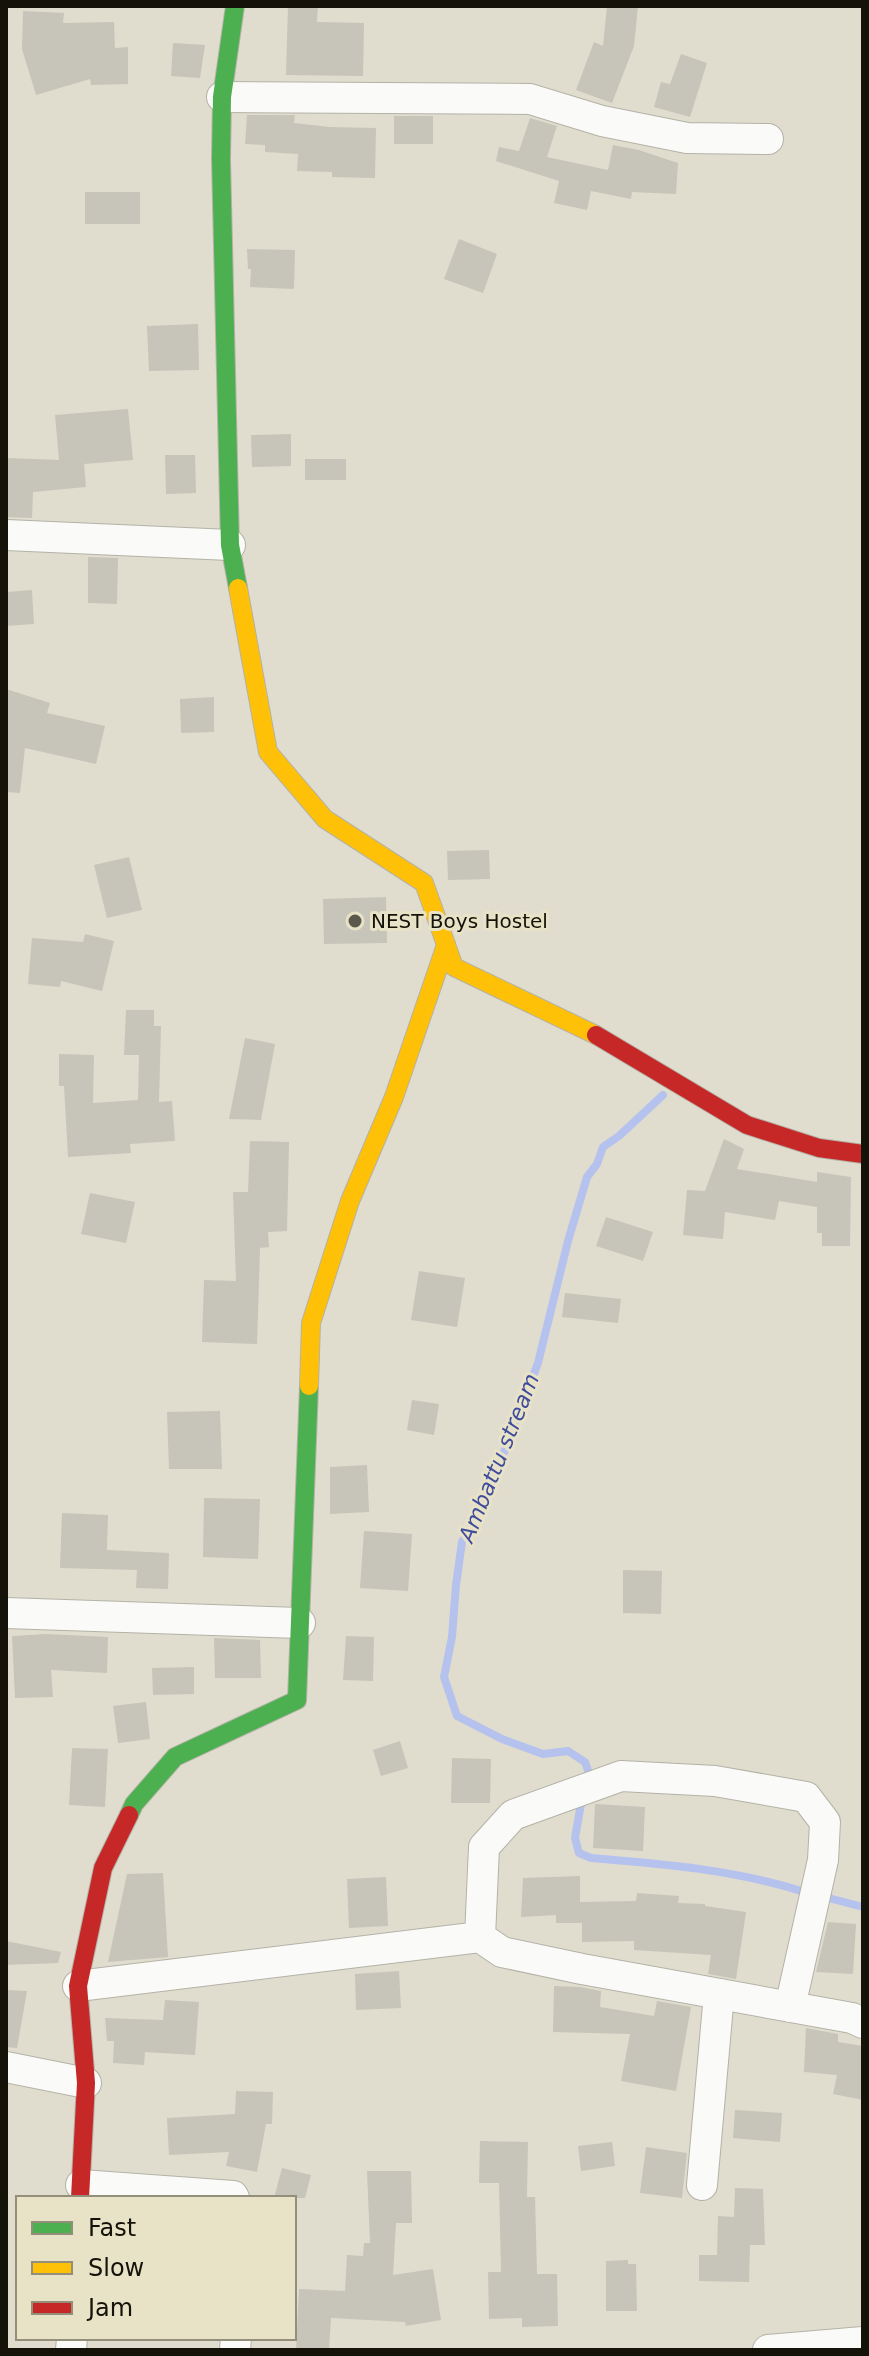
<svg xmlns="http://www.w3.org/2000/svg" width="869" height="2356" viewBox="0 0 869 2356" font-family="'DejaVu Sans',sans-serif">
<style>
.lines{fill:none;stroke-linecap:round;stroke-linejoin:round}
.stream{stroke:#b6c2ee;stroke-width:8}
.building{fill:#c7c4b9}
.street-casing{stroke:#b4b2a7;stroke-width:32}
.fast-casing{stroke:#b4b2a7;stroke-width:20}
.slow-casing{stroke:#b4b2a7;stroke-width:20}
.jam-casing{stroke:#b4b2a7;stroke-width:20}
.street{stroke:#fafaf8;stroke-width:30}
.fast{stroke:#4caf50;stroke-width:18}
.slow{stroke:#ffc107;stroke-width:18}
.jam{stroke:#c62828;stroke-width:18}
.poi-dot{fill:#5b594e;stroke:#e8e2c7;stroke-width:3}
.labels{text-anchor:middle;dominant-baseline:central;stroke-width:6;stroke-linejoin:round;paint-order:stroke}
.poi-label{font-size:20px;fill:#141209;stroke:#e8e2c7;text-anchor:start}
.water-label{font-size:22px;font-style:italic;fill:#3f4c9d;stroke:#e8e2c7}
</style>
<rect width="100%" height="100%" fill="#e0ddcf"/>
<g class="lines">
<g class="stream">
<path d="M588,1781L590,1776L585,1762L568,1751L543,1754L502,1739L457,1716L444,1677L452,1637L456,1585L462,1542L485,1502L538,1363L568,1241L587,1177L597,1164L603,1147L619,1136L663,1095"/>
<path d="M582,1798L575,1838L579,1853L591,1858C665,1864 737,1870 808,1893"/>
<path d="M821,1896L863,1907"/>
</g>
</g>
<g class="building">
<path d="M288,6H318L317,22L364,23L363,76L286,75Z"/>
<path d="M607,6H638L634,46L612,103L576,90L594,42L603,46Z"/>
<path d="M23,11L64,13L63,23L114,22L115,48L128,47V84L91,85L90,79L36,95L22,49Z"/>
<path d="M173,43L205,45L200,78L171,76Z"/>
<path d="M681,54L707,63L690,117L654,107L661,82L670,84Z"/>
<path d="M247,115H295L294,123L330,127L376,128L375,178L332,177V172L297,171L298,154L265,152V145L245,144Z"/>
<rect x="394" y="116" width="39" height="28"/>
<path d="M530,118L557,126L547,157L608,170L613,145L639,150L678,163L676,194L632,192L631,199L591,191L587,210L554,203L559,181L496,161L499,147L519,151Z"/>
<rect x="85" y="192" width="55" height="32"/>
<path d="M459,239L497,254L483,293L444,279Z"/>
<path d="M247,249L295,250L294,289L250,287L251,269H248Z"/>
<path d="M198,324L199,370L149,371L147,326Z"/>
<path d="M128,409L133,460L84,464L86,487L33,492L32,518L6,517L7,458L59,460L55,415Z"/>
<path d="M291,434V466L252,467L251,435Z"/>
<path d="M165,455H195L196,493L166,494Z"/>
<rect x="305" y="459" width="41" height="21"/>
<path d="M88,557L118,558L117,604L88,603Z"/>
<path d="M32,590L34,624L6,626V592Z"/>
<path d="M6,689L50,703L47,713L105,726L96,764L25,748L20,793L6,792Z"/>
<path d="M214,697V732L181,733L180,699Z"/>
<path d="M489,850L490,879L448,880L447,851Z"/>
<path d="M129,857L142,910L107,918L94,865Z"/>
<path d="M386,897L387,943L324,944L323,899Z"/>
<path d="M85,934L114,941L102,991L61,981L60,987L28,984L32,938L83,942Z"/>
<path d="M126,1010H154V1026H161L159,1102L172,1101L175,1141L130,1144L131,1153L68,1157L64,1086H59V1054L94,1055L93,1103L138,1100L139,1055H124Z"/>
<path d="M245,1038L275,1044L261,1120L229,1119Z"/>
<path d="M724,1139L744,1149L737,1169L817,1182V1172L851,1177L850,1246H822V1233H817V1207L779,1201L775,1220L725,1212L723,1239L683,1235L687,1190L705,1191Z"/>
<path d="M250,1141L289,1142L287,1231L268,1232L269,1247L260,1248L257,1344L202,1342L204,1280L236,1281L233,1192H248Z"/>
<path d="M90,1193L135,1202L126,1243L81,1234Z"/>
<path d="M606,1217L653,1232L643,1261L596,1246Z"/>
<path d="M419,1271L465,1278L457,1327L411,1320Z"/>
<path d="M565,1293L621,1299L618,1323L562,1317Z"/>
<path d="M412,1400L439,1404L434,1435L407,1430Z"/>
<path d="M220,1411L222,1469H169L167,1412Z"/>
<path d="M367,1465L369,1512L330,1514V1467Z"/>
<path d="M204,1498L260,1499L258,1559L203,1557Z"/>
<path d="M62,1513L108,1515L107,1550L169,1553L168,1589L136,1588L137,1570L60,1568Z"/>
<path d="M364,1531L412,1534L408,1591L360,1588Z"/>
<path d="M623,1570L662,1571L661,1614L623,1613Z"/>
<path d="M46,1634L108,1637L107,1673L51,1670L53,1697L15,1698L12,1636Z"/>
<path d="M346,1636L374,1637L373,1681L343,1680Z"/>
<path d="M214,1638L260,1640L261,1678H215Z"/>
<path d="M194,1667V1694L153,1695L152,1668Z"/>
<path d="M146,1702L150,1739L118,1743L113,1706Z"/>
<path d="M400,1741L408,1768L381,1776L373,1750Z"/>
<path d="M72,1748L108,1749L105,1807L69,1805Z"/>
<path d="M452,1758L491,1759L490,1803H451Z"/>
<path d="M595,1804L645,1807L643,1851L593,1848Z"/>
<path d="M163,1873L168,1957L108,1962L127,1874Z"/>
<path d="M580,1876V1902L636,1901L637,1893L679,1896L678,1903L705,1904V1906L746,1912L736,1979L708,1974L711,1955L634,1950V1941L582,1942V1923H556V1915L521,1917L523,1878Z"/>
<path d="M386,1877L388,1926L349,1928L347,1879Z"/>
<path d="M828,1922L856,1924L853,1974L816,1972Z"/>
<path d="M6,1941L61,1952L58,1963L6,1965Z"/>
<path d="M399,1971L401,2008L356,2010L355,1974Z"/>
<path d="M554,1986L580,1987L601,1991L600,2007L654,2016L657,2001L691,2007L676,2091L621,2081L630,2034L553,2032Z"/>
<path d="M6,1990L27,1991L17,2048L6,2047Z"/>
<path d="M165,2000L199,2002L195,2055L145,2052L144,2065L113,2063L114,2041H107L105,2018L163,2020Z"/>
<path d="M806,2028L838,2034V2042L863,2046V2100L833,2094L837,2075L804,2072Z"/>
<path d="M236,2091L273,2092L272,2124H266L257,2172L226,2166L229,2152L169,2155L167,2118L235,2114Z"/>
<path d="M735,2110L782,2113L780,2142L733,2138Z"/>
<path d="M480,2141L528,2142L527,2197H535L537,2274H557L558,2326L522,2327V2318L489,2319L488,2272H501L499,2183H479Z"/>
<path d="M612,2142L615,2166L581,2171L578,2146Z"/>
<path d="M646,2147L687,2153L682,2198L640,2193Z"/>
<path d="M282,2168L311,2175L305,2198H274Z"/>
<path d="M367,2171H411L412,2223H396L393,2275L433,2269L441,2320L406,2326L405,2322L331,2318L329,2350H296L299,2289L345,2291L347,2255L363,2256L364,2243H370Z"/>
<path d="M735,2188L763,2189L765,2245H750L749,2282L699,2281V2255H717L718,2216L734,2217Z"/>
<path d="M628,2260V2264H636L637,2311H606V2261Z"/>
</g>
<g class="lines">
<defs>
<g id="street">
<path d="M222,97L530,99L602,121L687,138L768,139"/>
<path d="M6,535L230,545"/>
<path d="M6,1613L300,1623"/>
<path d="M78,1986L480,1937"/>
<path d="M790,2007L823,1860L825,1822L806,1797L715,1781L621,1776L513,1815L484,1847L480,1937L502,1952L582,1969L852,2018L863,2023"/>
<path d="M6,2067L86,2083"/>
<path d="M81,2185L233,2196L234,2198"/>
<path d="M702,2185L719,1994"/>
<path d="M71,2350L72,2338"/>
<path d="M235,2350L236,2338"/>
<path d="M768,2350L863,2342"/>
</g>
<g id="fast">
<path d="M235,6L222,97L221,159L230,545L238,588"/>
<path d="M129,1815L134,1804L175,1757L297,1700L309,1386"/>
</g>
<g id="slow">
<path d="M238,588L268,752L325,819L424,883L454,967L596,1035"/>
<path d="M309,1386L311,1323L350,1201L394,1097L446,945"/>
</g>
<g id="jam">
<path d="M596,1035L747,1125L819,1148L863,1154"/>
<path d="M80,2198L86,2083L78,1986L103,1868L129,1815"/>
</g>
</defs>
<use href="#street" class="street-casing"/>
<use href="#fast" class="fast-casing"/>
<use href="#slow" class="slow-casing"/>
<use href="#jam" class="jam-casing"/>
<use href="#street" class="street"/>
<use href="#fast" class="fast"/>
<use href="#slow" class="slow"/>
<use href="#jam" class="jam"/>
</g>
<circle class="poi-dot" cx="355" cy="921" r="8"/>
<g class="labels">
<g class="poi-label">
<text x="371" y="921">NEST Boys Hostel</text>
</g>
<g class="water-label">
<text transform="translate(499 1458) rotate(-68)">Ambattu stream</text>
</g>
</g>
<rect width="869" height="2356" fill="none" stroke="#141209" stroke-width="16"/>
<rect x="16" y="2196" width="280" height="144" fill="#e8e2c7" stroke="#938f7b" stroke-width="2"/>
<rect x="32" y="2222" width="40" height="12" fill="#4caf50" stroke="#938f7b" stroke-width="2"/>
<text x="88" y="2236" font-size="24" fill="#141209">Fast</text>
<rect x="32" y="2262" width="40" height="12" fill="#ffc107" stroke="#938f7b" stroke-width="2"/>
<text x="88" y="2276" font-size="24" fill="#141209">Slow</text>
<rect x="32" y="2302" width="40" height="12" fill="#c62828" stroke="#938f7b" stroke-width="2"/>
<text x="88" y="2316" font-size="24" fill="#141209">Jam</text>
</svg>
